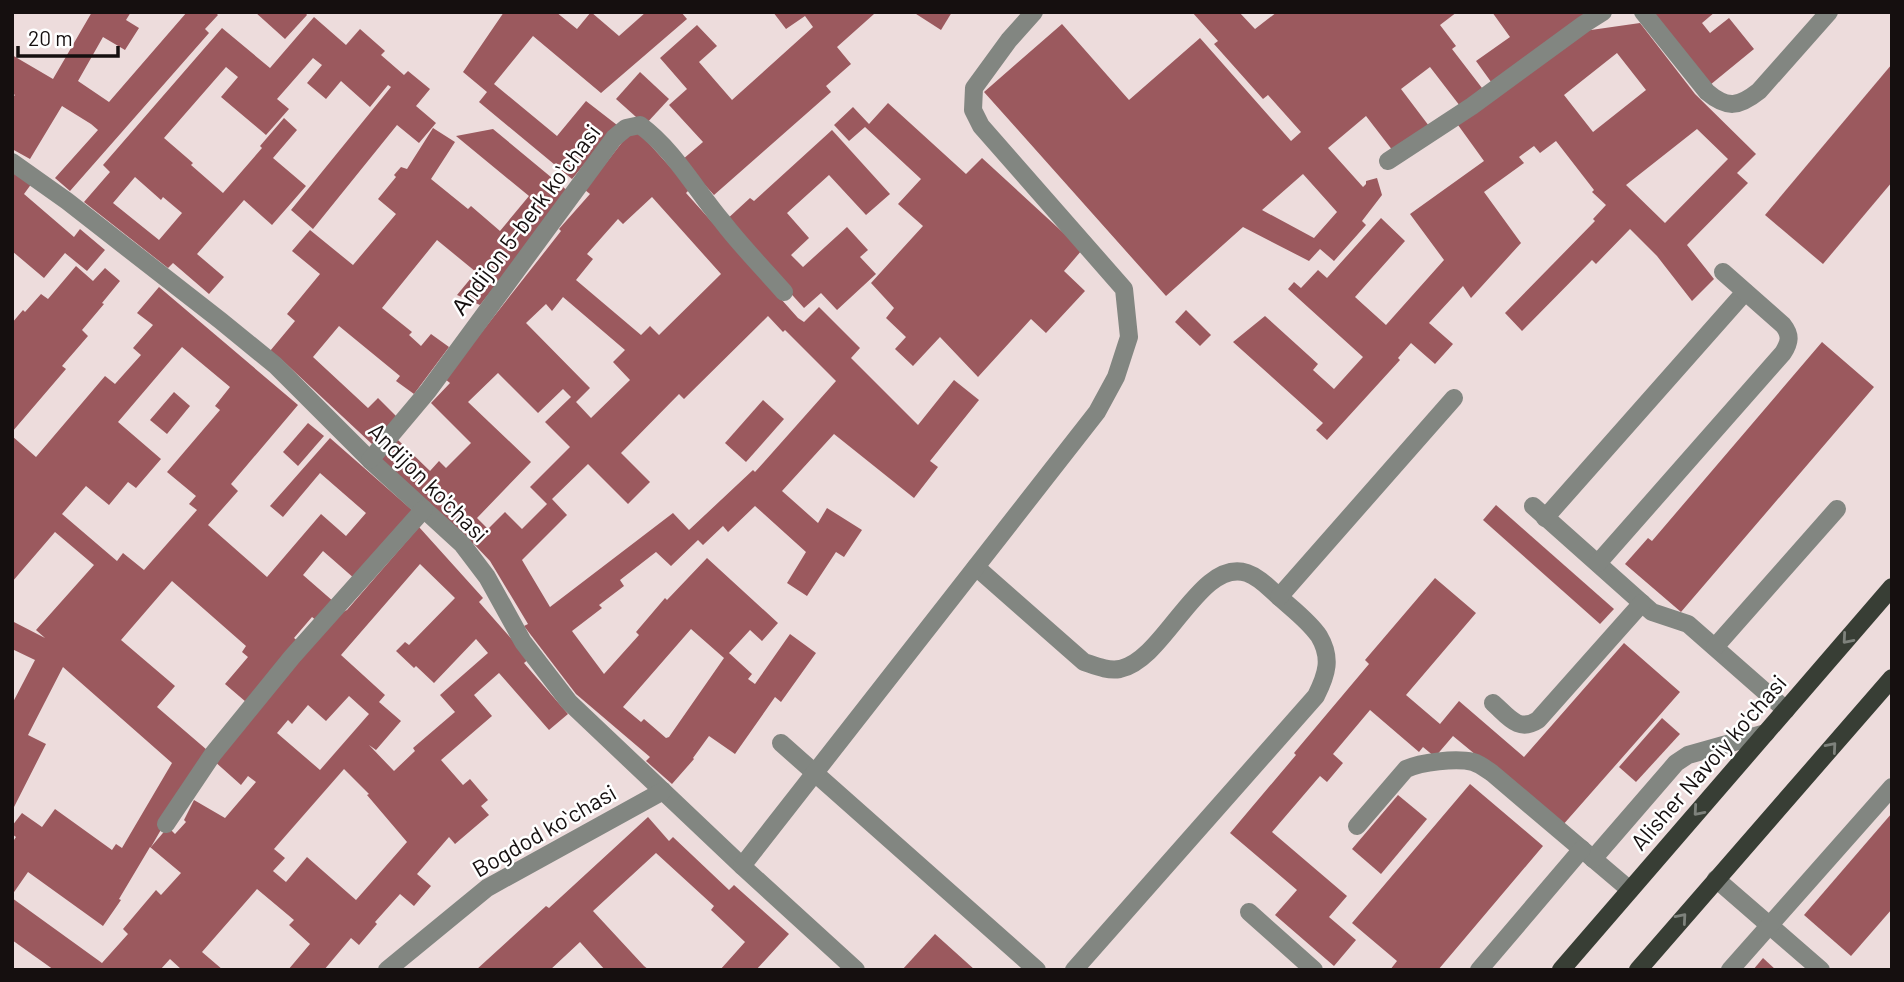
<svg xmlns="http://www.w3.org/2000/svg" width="1904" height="982" viewBox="0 0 1904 982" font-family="Barlow,sans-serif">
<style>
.building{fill:#9b595e;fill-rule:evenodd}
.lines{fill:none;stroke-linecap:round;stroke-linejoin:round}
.minor{stroke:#828681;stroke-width:18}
.major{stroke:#383e35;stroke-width:18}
.oneway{stroke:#7e827c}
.labels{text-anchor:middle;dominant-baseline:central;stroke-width:5;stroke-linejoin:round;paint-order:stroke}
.street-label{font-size:23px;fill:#150f0f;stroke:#fff}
</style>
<rect width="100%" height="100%" fill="#eddcdc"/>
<g class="building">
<path d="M92,12H131L126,20L139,28L125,50L103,37L78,81L109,102L187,12H215L218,15L205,29L209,33L70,191L55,178L98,130L91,124L62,106L30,159L12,149L14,144L12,143V98L15,95L12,93V55L53,79Z"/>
<path d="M255,12H305L307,15L285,39Z"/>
<path d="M504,12H556L577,29L591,12L619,36L646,12H681L687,19L601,93L533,36L494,84L557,136L586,101L617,125L572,179L479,102L487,92L463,72Z"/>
<path d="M773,12H873L874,14L837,47L851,64L826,86L831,92L714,195L682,160L703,142L669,105L687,89L660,58L697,25L717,46L699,62L732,100L813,27L805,16L786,29Z"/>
<path d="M913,12H952L941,30Z"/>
<path d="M1192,12H1239L1255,29L1277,12H1457L1440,25L1456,46L1452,49L1482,88L1460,106L1430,67L1401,89L1429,126L1393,151L1366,116L1328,148L1363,187L1366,184V181L1377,178L1382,195L1362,221L1366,225L1334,261L1320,249L1309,261L1243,227L1166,296L984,92L1062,24L1129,100L1200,38L1291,141L1301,132L1268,95L1263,99L1214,44L1218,41ZM1303,174L1337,212L1314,238L1262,210Z"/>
<path d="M1492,12L1542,13L1596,12L1494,86L1476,61L1510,37Z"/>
<path d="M1651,12H1715L1702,23L1710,33L1729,18L1754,49L1710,85Z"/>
<path d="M314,17L346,45L360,29L385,51L381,55L404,75L408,71L430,89L416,106L436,123L419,143L397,125L313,229L291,210L391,87L388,85L370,107L341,81L326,99L307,83L322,65L313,58L277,99L289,109L266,135L221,97L238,77L226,67L164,138L193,163L191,165L223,193L262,148L260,146L284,118L297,130L273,158L306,186L272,225L244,200L197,254L224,277L209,294L173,263L168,268L84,202L110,172L103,165L222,28L270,68ZM135,177L161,200L163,197L182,213L159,240L113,203Z"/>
<path d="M1640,23L1695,94L1756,154L1737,173L1748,183L1687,245L1714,279L1692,301L1657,256L1630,229L1596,264L1592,260L1522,331L1505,313L1595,221L1593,219L1606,205L1592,192L1594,190L1556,141L1540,153L1534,146L1519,157L1524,163L1484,192L1521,243L1471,298L1463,286L1429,323L1453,344L1435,364L1411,343L1398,358L1400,360L1327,440L1316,430L1323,423L1233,342L1265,316L1318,364L1313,370L1334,389L1363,357L1288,289L1294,282L1301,288L1318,270L1327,278L1381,218L1405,241L1355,297L1386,325L1444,260L1410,214L1484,161L1458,125L1584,31ZM1617,53L1646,90L1593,132L1564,95ZM1697,129L1728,159L1665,223L1626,185Z"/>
<path d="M1892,64V182L1823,264L1765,215Z"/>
<path d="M640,72L669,99L645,125L616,99Z"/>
<path d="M888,103L966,174L982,158L1082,250L1064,271L1085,291L1046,333L1031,319L978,377L940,337L913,366L895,349L906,337L886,318L894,308L871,283L923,226L898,204L921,179L865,127L849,141L834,125L853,107L869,124Z"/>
<path d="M634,127L690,189L686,193L798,318L804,322L819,307L860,348L851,358L918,425L954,380L979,400L930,461L938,467L914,498L834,434L782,491L818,523L827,508L862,530L844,557L836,552L807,596L787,583L806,552L755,506L728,532L723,526L703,545L698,540L671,566L656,552L620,580L624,586L599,605L602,608L572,631L604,674L639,635L636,632L665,598L667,600L707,558L778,623L762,641L750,630L729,653L752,674L748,679L755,684L790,634L816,653L781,702L775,697L735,754L709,736L693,758L694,759L672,784L646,761L650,757L576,694L524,626L528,624L490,561L473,543L472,545L379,459L398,440L430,471L439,461L446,468L471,443L431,403L450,383L445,379L561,231L559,229L590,194L585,190ZM652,197L721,274L659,335L650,326L641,335L576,280L593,259L587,254L618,219L623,224ZM563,297L625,350L613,362L630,380L591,418L576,402L590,388L526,323L546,304L552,311ZM768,316L783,332L785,330L836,381L755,472L753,470L689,530L673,513L550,607L522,560L567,515L552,499L588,464L628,504L650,482L621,453L679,394L684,399ZM498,373L538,413L563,389L571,397L545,422L570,447L530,487L547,504L522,529L505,512L488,529L477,518L531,462L468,402ZM691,629L724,658L669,737L666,738L644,719L641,722L623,707Z"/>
<path d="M433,128L455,142L431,179L468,209L471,206L500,231L529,196L456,136L493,129L569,192L480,305L457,295L476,272L437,240L382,308L412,332L409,335L421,346L431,334L449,347L414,394L396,381L400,376L339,326L313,357L368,408L378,398L398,418L373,445L282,360L270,351L295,321L287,314L320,274L292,251L310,230L353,265L396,214L378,199L396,177L394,175L401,167L407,169Z"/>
<path d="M832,130L890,194L866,215L829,175L787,213L809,238L791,255L803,267L847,227L868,250L860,257L876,274L837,310L821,293L804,308L725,221L750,198L754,201Z"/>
<path d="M12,171L32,183L24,194L74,237L80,229L105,250L87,271L65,253L44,278L12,251Z"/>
<path d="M76,266L93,281L105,268L120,281L102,303L104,304L82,330L88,336L62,366L66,369L12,432V323L23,310L25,312L41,294L48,299Z"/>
<path d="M159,287L298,405L231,484L238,491L208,525L267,577L321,514L346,536L366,513L320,473L283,517L270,506L330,438L412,510L355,579L323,551L303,575L334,602L317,621L312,617L294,638L299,642L246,702L225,684L248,657L242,652L246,646L172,581L121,640L175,686L157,707L207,750L151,847L168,827L175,834L186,822L184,820L194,800L225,818L256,782L248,776L241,785L213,760L331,618L347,610L419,527L483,598L479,602L529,659L524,663L568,714L549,730L499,673L474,695L492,716L441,760L463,785L470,779L488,800L481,806L489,815L455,844L449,837L417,874L431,886L414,906L400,894L375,922L377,924L359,945L351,938L324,970H288L310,944L289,925L294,920L257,889L202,952L223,970H182L170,959L160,970H54L12,940V898L102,963L128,934L123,929L156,890L161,895L181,873L150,847L119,899L121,900L103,926L28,872L12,895V843L16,837L12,834V826L22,813L42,827L55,809L112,850L116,844L122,848L172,763L63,667L28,735L46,744L12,811V704L35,660L12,649V621L45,638L36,630L94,565L55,532L12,582V436L36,457L105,376L115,384L141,355L133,348L153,325L137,313ZM182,347L230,387L215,406L220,410L167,472L196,496L189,504L197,510L144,570L123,553L117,561L62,514L86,486L109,505L128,482L136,488L161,459L118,422ZM420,564L455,598L409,645L405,642L396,651L414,668L416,666L434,683L476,639L488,653L440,695L455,712L413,748L415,751L394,771L369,745L376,750L401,721L379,702L385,695L341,655ZM349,696L369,714L320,770L277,733L288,720L292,724L308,705L326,721ZM344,769L369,794L367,795L407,842L356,900L307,857L286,882L273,871L285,858L274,849Z"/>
<path d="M1186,310L1211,335L1200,346L1175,322Z"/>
<path d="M1822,342L1874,387L1681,612L1625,564L1648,538L1652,541Z"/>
<path d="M174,392L190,406L167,434L150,420Z"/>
<path d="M763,400L784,419L746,462L725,443Z"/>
<path d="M308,423L324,436L298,466L283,452Z"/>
<path d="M1496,505L1614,609L1600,624L1483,520Z"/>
<path d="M1435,578L1476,613L1406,695L1440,724L1459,701L1524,757L1624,643L1680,692L1562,826L1453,736L1435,757L1423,747L1419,752L1370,710L1333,754L1343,763L1327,782L1320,776L1272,832L1347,896L1329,917L1356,940L1334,966L1275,915L1297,890L1230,833L1296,755L1294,753L1369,664L1365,660Z"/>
<path d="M1662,718L1680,734L1636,782L1619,767Z"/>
<path d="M1470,784L1543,846L1438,970H1390L1397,961L1352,923Z"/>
<path d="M1398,795L1427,819L1381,874L1352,849Z"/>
<path d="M1892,813V909L1851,956L1804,915Z"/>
<path d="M648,817L669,841L673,837L729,890L734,885L789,934L756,970H720L745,942L711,910L714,906L656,853L593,911L644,966L649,970H605L580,942L550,970H476L546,906L549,908Z"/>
<path d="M935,934L975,970H902Z"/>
<path d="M1763,958L1776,970H1753Z"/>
</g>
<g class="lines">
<g class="minor">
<path d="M1643,12L1707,92C1727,109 1739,107 1759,91L1829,12"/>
<path d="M1388,161L1472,106L1584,24L1603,12"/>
<path d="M12,162L67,201L221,321L275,365L370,460L462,544L487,577L523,642L569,702L742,866L856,970"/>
<path d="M370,460L428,391L614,138L626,128L640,125C674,150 695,189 722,221C741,246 763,268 784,292"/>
<path d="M1533,506L1652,612L1688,624L1786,710"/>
<path d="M1545,518L1745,292"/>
<path d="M1598,563L1783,353C1790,342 1791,335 1783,325L1723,272"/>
<path d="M976,567L1084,662C1096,666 1107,671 1120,669C1165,660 1200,557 1247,573C1259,577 1268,587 1277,595C1291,608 1308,620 1319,636C1332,658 1327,674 1316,696L1074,970"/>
<path d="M1279,597L1454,398"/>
<path d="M1715,647L1837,509"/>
<path d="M1493,703C1508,716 1518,733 1538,720L1642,603"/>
<path d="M781,743L1037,970"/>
<path d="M166,824L213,754L292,657L424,509"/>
<path d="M1357,826L1406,769C1421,762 1456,758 1473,762C1480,764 1486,769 1492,773L1630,890"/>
<path d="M1593,859L1676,763L1688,755L1766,733"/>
<path d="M742,866L1097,412L1116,377L1129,337L1124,289L981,126L973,110L974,88L1009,40L1034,12"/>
<path d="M1716,879L1821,970"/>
<path d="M1249,912L1314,970"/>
<path d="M387,970L487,888L663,791"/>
<path d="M1479,970L1582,849"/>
<path d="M1730,970L1892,787"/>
</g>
<g class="major">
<path d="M1561,970L1892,587"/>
<path d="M1638,970L1892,678"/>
</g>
</g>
<defs><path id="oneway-chevron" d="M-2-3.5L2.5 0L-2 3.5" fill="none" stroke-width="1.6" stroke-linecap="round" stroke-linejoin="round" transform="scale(1.75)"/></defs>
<g class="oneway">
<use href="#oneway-chevron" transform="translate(1847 639) rotate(131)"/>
<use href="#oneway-chevron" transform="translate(1832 747) rotate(-49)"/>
<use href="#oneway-chevron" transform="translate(1698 811) rotate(131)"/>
<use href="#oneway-chevron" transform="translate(1682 918) rotate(-49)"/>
</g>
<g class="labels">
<g class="street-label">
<text transform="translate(525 219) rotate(-53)">Аndijon 5-berk koʻchasi</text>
<text transform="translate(429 482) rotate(45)">Andijon ko'chasi</text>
<text transform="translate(1708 762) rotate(-49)">Alisher Navoiy ko'chasi</text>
<text transform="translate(544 830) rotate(-30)">Bogdod koʻchasi</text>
</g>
</g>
<rect width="1904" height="982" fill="none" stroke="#150f0f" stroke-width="28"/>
<path d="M18 46v10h100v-10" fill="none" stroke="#150f0f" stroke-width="3.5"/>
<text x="28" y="46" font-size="21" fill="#150f0f" stroke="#ffffff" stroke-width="5" paint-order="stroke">20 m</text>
</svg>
